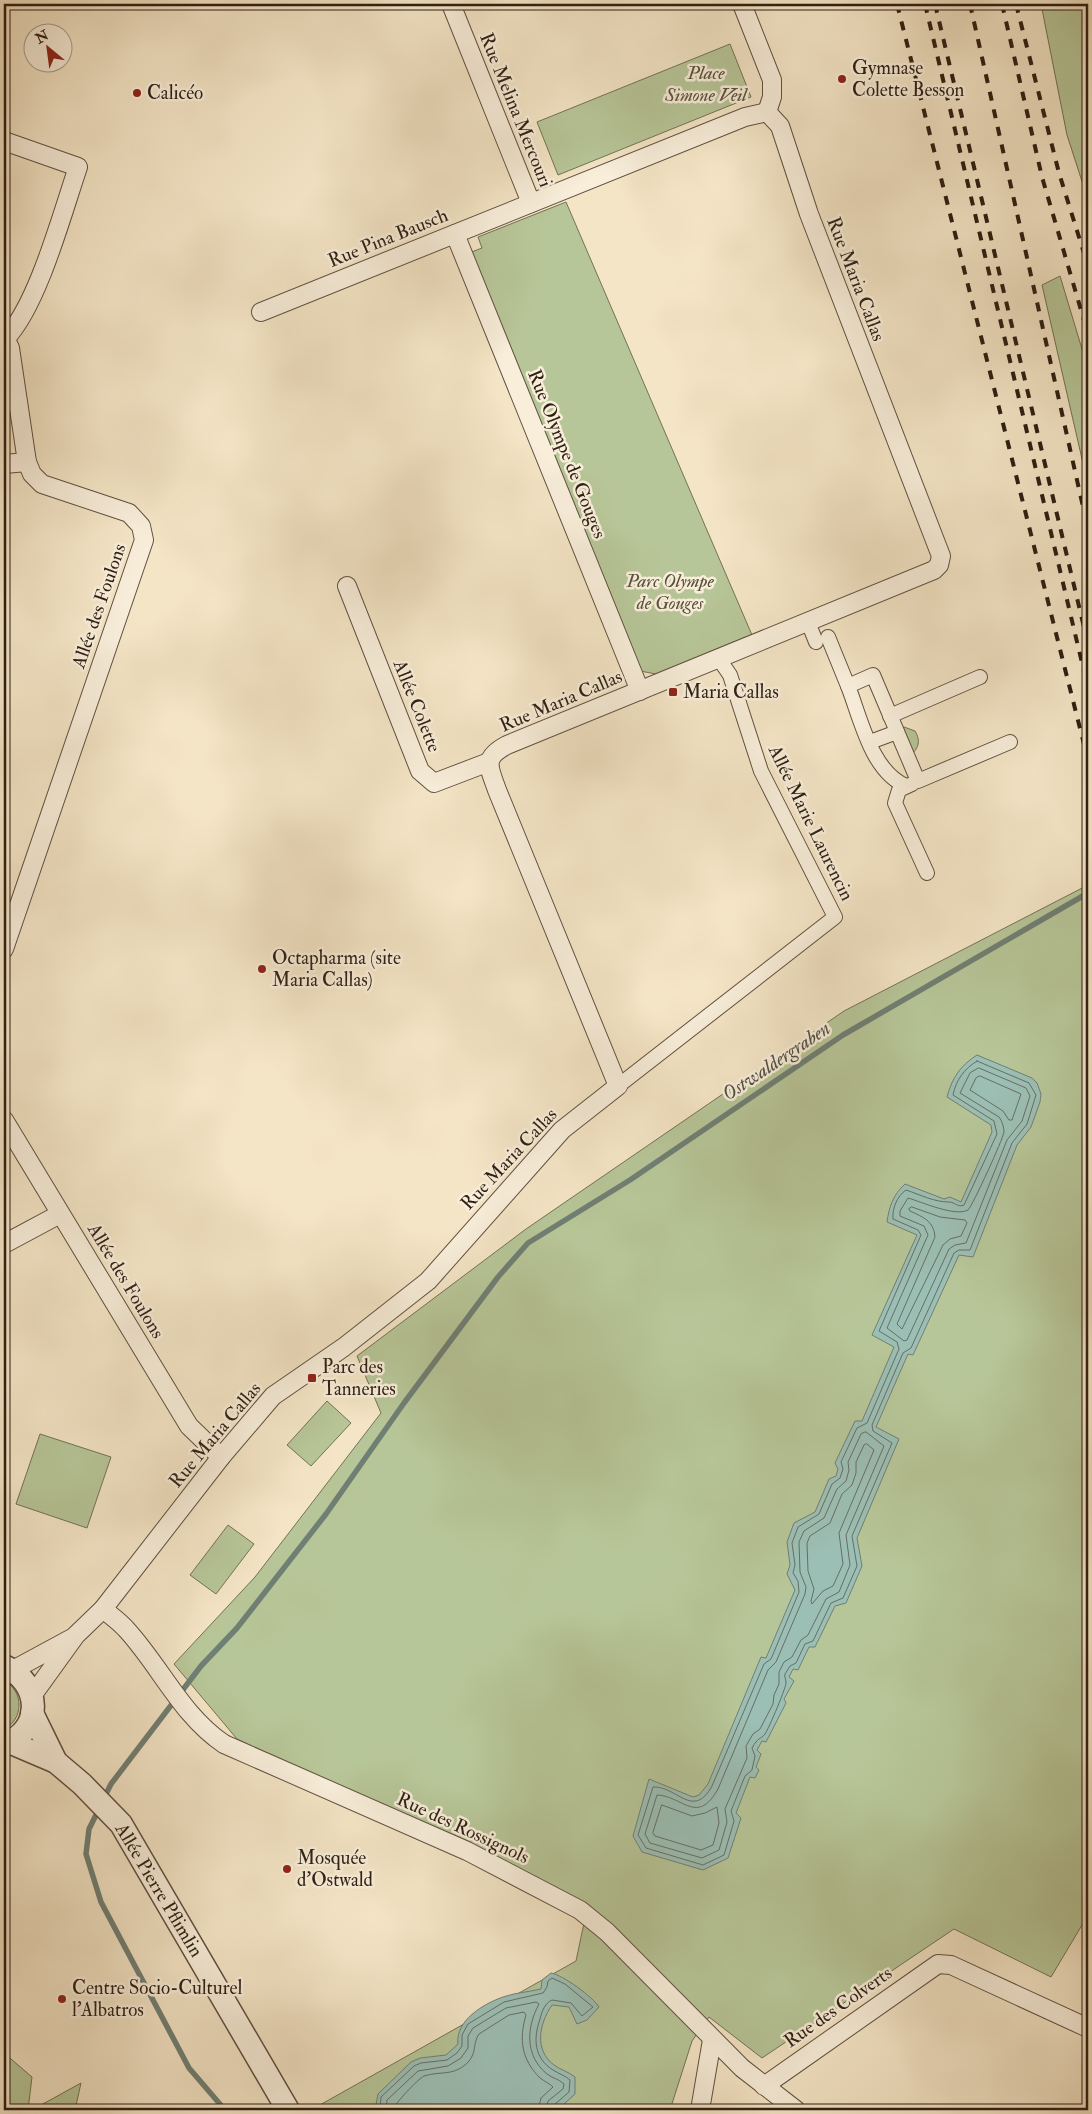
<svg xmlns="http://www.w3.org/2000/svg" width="1092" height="2114" viewBox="0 0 1092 2114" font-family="'IM FELL Double Pica',serif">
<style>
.green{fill:#b7c698;stroke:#727256}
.water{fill:#9cbfb5;stroke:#707f74}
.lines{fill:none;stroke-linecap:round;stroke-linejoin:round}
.shore{stroke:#656f64;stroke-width:1}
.stream{stroke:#707f74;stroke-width:5.5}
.pedestrian-casing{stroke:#605040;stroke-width:16}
.minor-casing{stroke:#605040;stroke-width:20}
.tertiary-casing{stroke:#605040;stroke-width:25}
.pedestrian{stroke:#f8eeda;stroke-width:14}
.minor{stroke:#f8eeda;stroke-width:18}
.tertiary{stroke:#f8eeda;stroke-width:22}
.rail{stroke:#2e1f13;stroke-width:4;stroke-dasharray:9 9;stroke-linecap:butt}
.poi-dot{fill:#8f2418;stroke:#f8eeda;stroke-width:2}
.labels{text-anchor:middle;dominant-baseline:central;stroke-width:5;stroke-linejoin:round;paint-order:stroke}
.poi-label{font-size:19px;fill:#2e1f13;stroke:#f8eeda;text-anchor:start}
.park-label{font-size:19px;font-style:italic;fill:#57513b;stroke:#f8eeda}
.street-label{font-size:19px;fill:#2e1f13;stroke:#f8eeda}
.water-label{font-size:20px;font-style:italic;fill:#4f4f44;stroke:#f8eeda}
</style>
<rect width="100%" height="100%" fill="#f4e5c6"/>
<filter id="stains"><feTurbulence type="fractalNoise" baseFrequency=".004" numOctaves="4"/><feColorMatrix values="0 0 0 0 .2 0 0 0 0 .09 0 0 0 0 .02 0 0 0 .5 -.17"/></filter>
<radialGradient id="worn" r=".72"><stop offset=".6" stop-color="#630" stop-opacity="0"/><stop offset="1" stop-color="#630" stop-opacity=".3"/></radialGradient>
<g class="green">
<path d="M1041,4H1088V200L1067,135Z"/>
<path d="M730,44L751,97L558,175L537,122Z"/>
<path d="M566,202L752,635L656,674L640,671L469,253L482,248L478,237Z"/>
<path d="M1060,276L1088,369V485L1042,285Z"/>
<path d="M904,727L915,731C921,741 919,749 909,756L898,728Z"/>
<path d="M1088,885V1915L1051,1977L954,1929L762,2058L709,2017L692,2041L670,2110H311L576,1961L588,1904L237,1739L174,1664L255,1577L381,1413L357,1356L526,1229L844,1011Z"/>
<path d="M327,1401L351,1423L311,1466L287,1445Z"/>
<path d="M40,1434L111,1457L87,1528L16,1504Z"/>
<path d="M228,1525L254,1544L216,1594L190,1575Z"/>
<path d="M4,1681C24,1690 24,1720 4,1729Z"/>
<path d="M4,2053L32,2077L28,2110H4Z"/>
<path d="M81,2083L75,2110H32Z"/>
</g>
<g class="water">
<path d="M977,1055L1032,1078L1037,1083L1041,1094L1040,1102L1031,1127L1017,1145L973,1257L959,1255L913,1355L908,1354L876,1427L899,1439L857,1538L862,1566L846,1603L835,1606L815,1647H809L798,1670L793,1669L789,1677L794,1681L784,1699L786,1703L766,1742L762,1741L757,1750L761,1754L756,1767L759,1770L755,1778L750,1777L736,1813L741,1818L728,1858L703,1870L642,1852L633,1836L649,1779L693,1797L699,1795L708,1784L761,1657L766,1658L795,1590L787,1574L790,1565L787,1542L794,1523L815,1512L829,1479L836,1476L838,1469L835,1463L855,1421H862L894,1347L872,1335L917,1235L887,1222C889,1207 893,1195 905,1184L944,1199L950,1197L961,1202L992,1132L991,1125L947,1097C952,1078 960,1066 977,1055Z"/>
<path d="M551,1973C563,1975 593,1997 599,2007L587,2020L577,2024L569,2007L552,2005C539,2024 534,2050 554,2065C561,2070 569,2072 575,2077V2094L563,2105L553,2110H375L378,2094L411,2062L420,2058L446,2055L458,2044C455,2021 483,2004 503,1997C514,1993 528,1992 541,1989L542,1980Z"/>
</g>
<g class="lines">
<g class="shore">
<path d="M977,1061L1029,1083L1036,1095L1027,1124L1012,1143L970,1250H959L954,1253L911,1348L903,1353L872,1425L873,1431L892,1443L852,1536L857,1566L843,1598L831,1603L813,1641L805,1644L796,1663L790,1666L785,1674C784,1677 786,1679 786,1682C787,1686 769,1728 765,1734C760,1740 758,1737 752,1748L755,1756L752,1770L745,1776L731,1811L734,1821L724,1855L703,1865L646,1848L638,1835L653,1787C677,1786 693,1820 712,1786L764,1664L771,1659L799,1592L798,1581L793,1573L795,1565L792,1543L798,1527L819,1514L832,1484L840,1478L843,1469L841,1462L857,1428L867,1423L899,1349L897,1342L879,1331L921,1235L918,1230L893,1219C892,1209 897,1196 906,1190C921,1195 934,1202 949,1202C955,1202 958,1208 964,1205L997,1134L994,1121L953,1095C956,1080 964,1069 977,1061Z"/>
<path d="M979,1068L1026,1088L1030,1096L1022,1121L1007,1140L966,1243L955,1245L949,1249L907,1340L904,1341L887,1328L928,1235L924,1226L900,1216V1211L908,1198C922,1202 955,1217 968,1210C973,1205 1003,1139 1004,1132C1004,1127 1002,1121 999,1117L960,1093L970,1073Z"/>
<path d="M980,1076L1021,1094L1012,1120H1009L1003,1111L970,1090L976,1078Z"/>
<path d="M912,1207L940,1217L965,1220L967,1223L961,1236L950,1239L943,1245L902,1329L897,1324L935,1237C934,1221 923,1217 910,1211L909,1209Z"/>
<path d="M866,1432L884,1446L846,1535L850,1565L839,1592L826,1599L808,1635L801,1640L792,1657L784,1662L779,1672V1684L774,1695L773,1704L760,1729L753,1734L746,1746L747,1758L725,1809L727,1822L719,1850L702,1858L650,1843L645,1834L657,1795C683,1796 697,1826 718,1789L768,1670L776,1662L805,1594L806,1587L800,1572L799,1542L804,1531L824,1518L837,1489L846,1481L849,1470L848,1462L861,1434Z"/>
<path d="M867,1444L874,1450L839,1533L843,1564L833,1586L823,1591L812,1604L811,1601L814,1589L808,1571L807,1543L810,1536L830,1523L842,1494L852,1485L856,1473V1462L864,1445Z"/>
<path d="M662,1805L692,1816L705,1813L717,1807L719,1823L713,1845L701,1850L655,1836L653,1833Z"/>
<path d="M380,2110L381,2097L414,2066L421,2063L447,2060L457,2053L462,2046V2035L468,2024L504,2002L543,1993L547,1987L548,1981L552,1978L565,1984L593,2007L582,2016L571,2003L552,2000C545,2003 542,2011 540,2019C533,2039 534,2058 553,2070C559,2074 566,2076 570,2080L569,2092L554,2105L552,2110"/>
<path d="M386,2110L387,2100L418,2071L448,2066L461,2058L468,2048V2036L473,2028L506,2008L536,2002L539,2004C526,2028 525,2056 547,2074C552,2078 559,2079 564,2084L563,2089L548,2101L546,2110"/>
<path d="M393,2110C394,2104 418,2079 424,2076C439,2071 452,2076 465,2065C478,2054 472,2044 479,2034L509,2015L524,2012L526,2015C519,2039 521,2059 540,2078C544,2081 550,2084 553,2087L541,2098L538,2110"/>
</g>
<g class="stream">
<path d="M104,1798L111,1784L201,1666L237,1628L326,1514L404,1403L498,1277L528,1243L630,1180L843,1035L1088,893"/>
<path d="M99,1809L89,1829L86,1854L101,1902L189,2068L225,2110"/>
</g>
<defs>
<g id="pedestrian">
<path d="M808,622L816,642"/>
<path d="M828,637L848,686"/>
<path d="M890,716L980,677"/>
<path d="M870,742L897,732"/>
<path d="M912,784L899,790L895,803L927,873"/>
<path d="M906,786C871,771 861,719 848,686L873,675L918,781L1010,742"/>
<path d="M618,1086L835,917L761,771L730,675L719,659"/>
</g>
<g id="minor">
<path d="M451,4L531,203"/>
<path d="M742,4L772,80V97L767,112"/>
<path d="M4,141L78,167C62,214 38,304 6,338"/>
<path d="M455,234L640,691"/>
<path d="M4,336L10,348L27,462L32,474L42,484L129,513L141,526L144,540L4,949"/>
<path d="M4,464L27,462"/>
<path d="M347,586L420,771L434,783L489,762"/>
<path d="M4,1120L189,1426L221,1457"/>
<path d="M4,1244L60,1214"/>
<path d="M103,1609C110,1615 119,1621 126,1629C161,1667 181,1715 224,1744L467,1851L580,1910L607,1932L742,2068L796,2110"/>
<path d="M13,1670L74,1637"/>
<path d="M32,1696L76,1635L103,1609L221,1457L273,1396L344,1347L428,1281L562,1130L618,1086L497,790C489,767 482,758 507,745L934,570L939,565L941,556L809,214L780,126L767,112L745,117L261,312"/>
<path d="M764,2086L938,1964L951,1965L1088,2028"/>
<path d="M700,2110L712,2040"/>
</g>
<g id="tertiary">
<path d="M4,1666C41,1682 44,1730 4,1744"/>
<path d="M32,1713L56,1762"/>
<path d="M9,1742L56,1762L82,1784L121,1824L288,2110"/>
</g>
</defs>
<use href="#pedestrian" class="pedestrian-casing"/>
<use href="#minor" class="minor-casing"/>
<use href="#tertiary" class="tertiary-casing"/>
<use href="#pedestrian" class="pedestrian"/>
<use href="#minor" class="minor"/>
<use href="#tertiary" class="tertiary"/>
<g class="rail">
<path d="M897,4L1088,760"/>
<path d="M925,4L1088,688"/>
<path d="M935,4L1088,644"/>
<path d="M970,4L1088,529"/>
<path d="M1002,4L1042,177L1088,334"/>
<path d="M1016,4L1059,173L1088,266"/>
</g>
</g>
<g class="poi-dot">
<circle cx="842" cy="79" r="5"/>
<circle cx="137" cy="93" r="5"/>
<rect x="668" y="687" width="10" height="10" rx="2.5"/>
<circle cx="262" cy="969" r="5"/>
<rect x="307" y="1373" width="10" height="10" rx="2.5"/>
<circle cx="287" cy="1869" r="5"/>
<circle cx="62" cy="1999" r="5"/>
</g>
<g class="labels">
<g class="poi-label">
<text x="852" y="68">Gymnase<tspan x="852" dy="22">Colette Besson</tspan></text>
<text x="147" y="93">Calicéo</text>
<text x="683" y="692">Maria Callas</text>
<text x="272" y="958">Octapharma (site<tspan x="272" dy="22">Maria Callas)</tspan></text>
<text x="322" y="1367">Parc des<tspan x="322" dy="22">Tanneries</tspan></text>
<text x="297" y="1858">Mosquée<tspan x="297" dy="22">d'Ostwald</tspan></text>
<text x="72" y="1988">Centre Socio-Culturel<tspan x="72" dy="22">l'Albatros</tspan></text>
</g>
<g class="park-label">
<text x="706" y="73">Place<tspan x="706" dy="22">Simone Veil</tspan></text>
<text x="670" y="581">Parc Olympe<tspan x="670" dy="22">de Gouges</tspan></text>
</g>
<g class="street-label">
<text transform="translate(516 110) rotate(68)">Rue Melina Mercouri</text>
<text transform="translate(388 238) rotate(-22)">Rue Pina Bausch</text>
<text transform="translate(856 279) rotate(69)">Rue Maria Callas</text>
<text transform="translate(567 454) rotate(68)">Rue Olympe de Gouges</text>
<text transform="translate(99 606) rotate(-71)">Allée des Foulons</text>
<text transform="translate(561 701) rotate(-23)">Rue Maria Callas</text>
<text transform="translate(417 706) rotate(68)">Allée Colette</text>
<text transform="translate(811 823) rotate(64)">Allée Marie Laurencin</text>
<text transform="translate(509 1159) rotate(-47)">Rue Maria Callas</text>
<text transform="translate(126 1281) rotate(59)">Allée des Foulons</text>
<text transform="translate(215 1435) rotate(-50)">Rue Maria Callas</text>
<text transform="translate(463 1828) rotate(25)">Rue des Rossignols</text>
<text transform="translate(159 1890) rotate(59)">Allée Pierre Pflimlin</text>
<text transform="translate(838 2007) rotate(-35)">Rue des Colverts</text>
</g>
<g class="water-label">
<text transform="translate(776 1061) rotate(-34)">Ostwaldergraben</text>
</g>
</g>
<rect width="1092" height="2114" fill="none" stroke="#f4e5c6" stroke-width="20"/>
<rect x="5" y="5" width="1082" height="2104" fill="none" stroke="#2e1f13" stroke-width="2.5"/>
<rect x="10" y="10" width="1072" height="2094" fill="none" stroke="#2e1f13"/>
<g transform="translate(48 48) rotate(331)"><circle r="24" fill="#f8eeda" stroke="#a79b8a"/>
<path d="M0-4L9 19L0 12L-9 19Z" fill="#8f2418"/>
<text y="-8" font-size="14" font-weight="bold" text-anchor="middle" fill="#2e1f13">N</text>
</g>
<rect width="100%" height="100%" filter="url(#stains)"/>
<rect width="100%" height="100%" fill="url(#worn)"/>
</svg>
